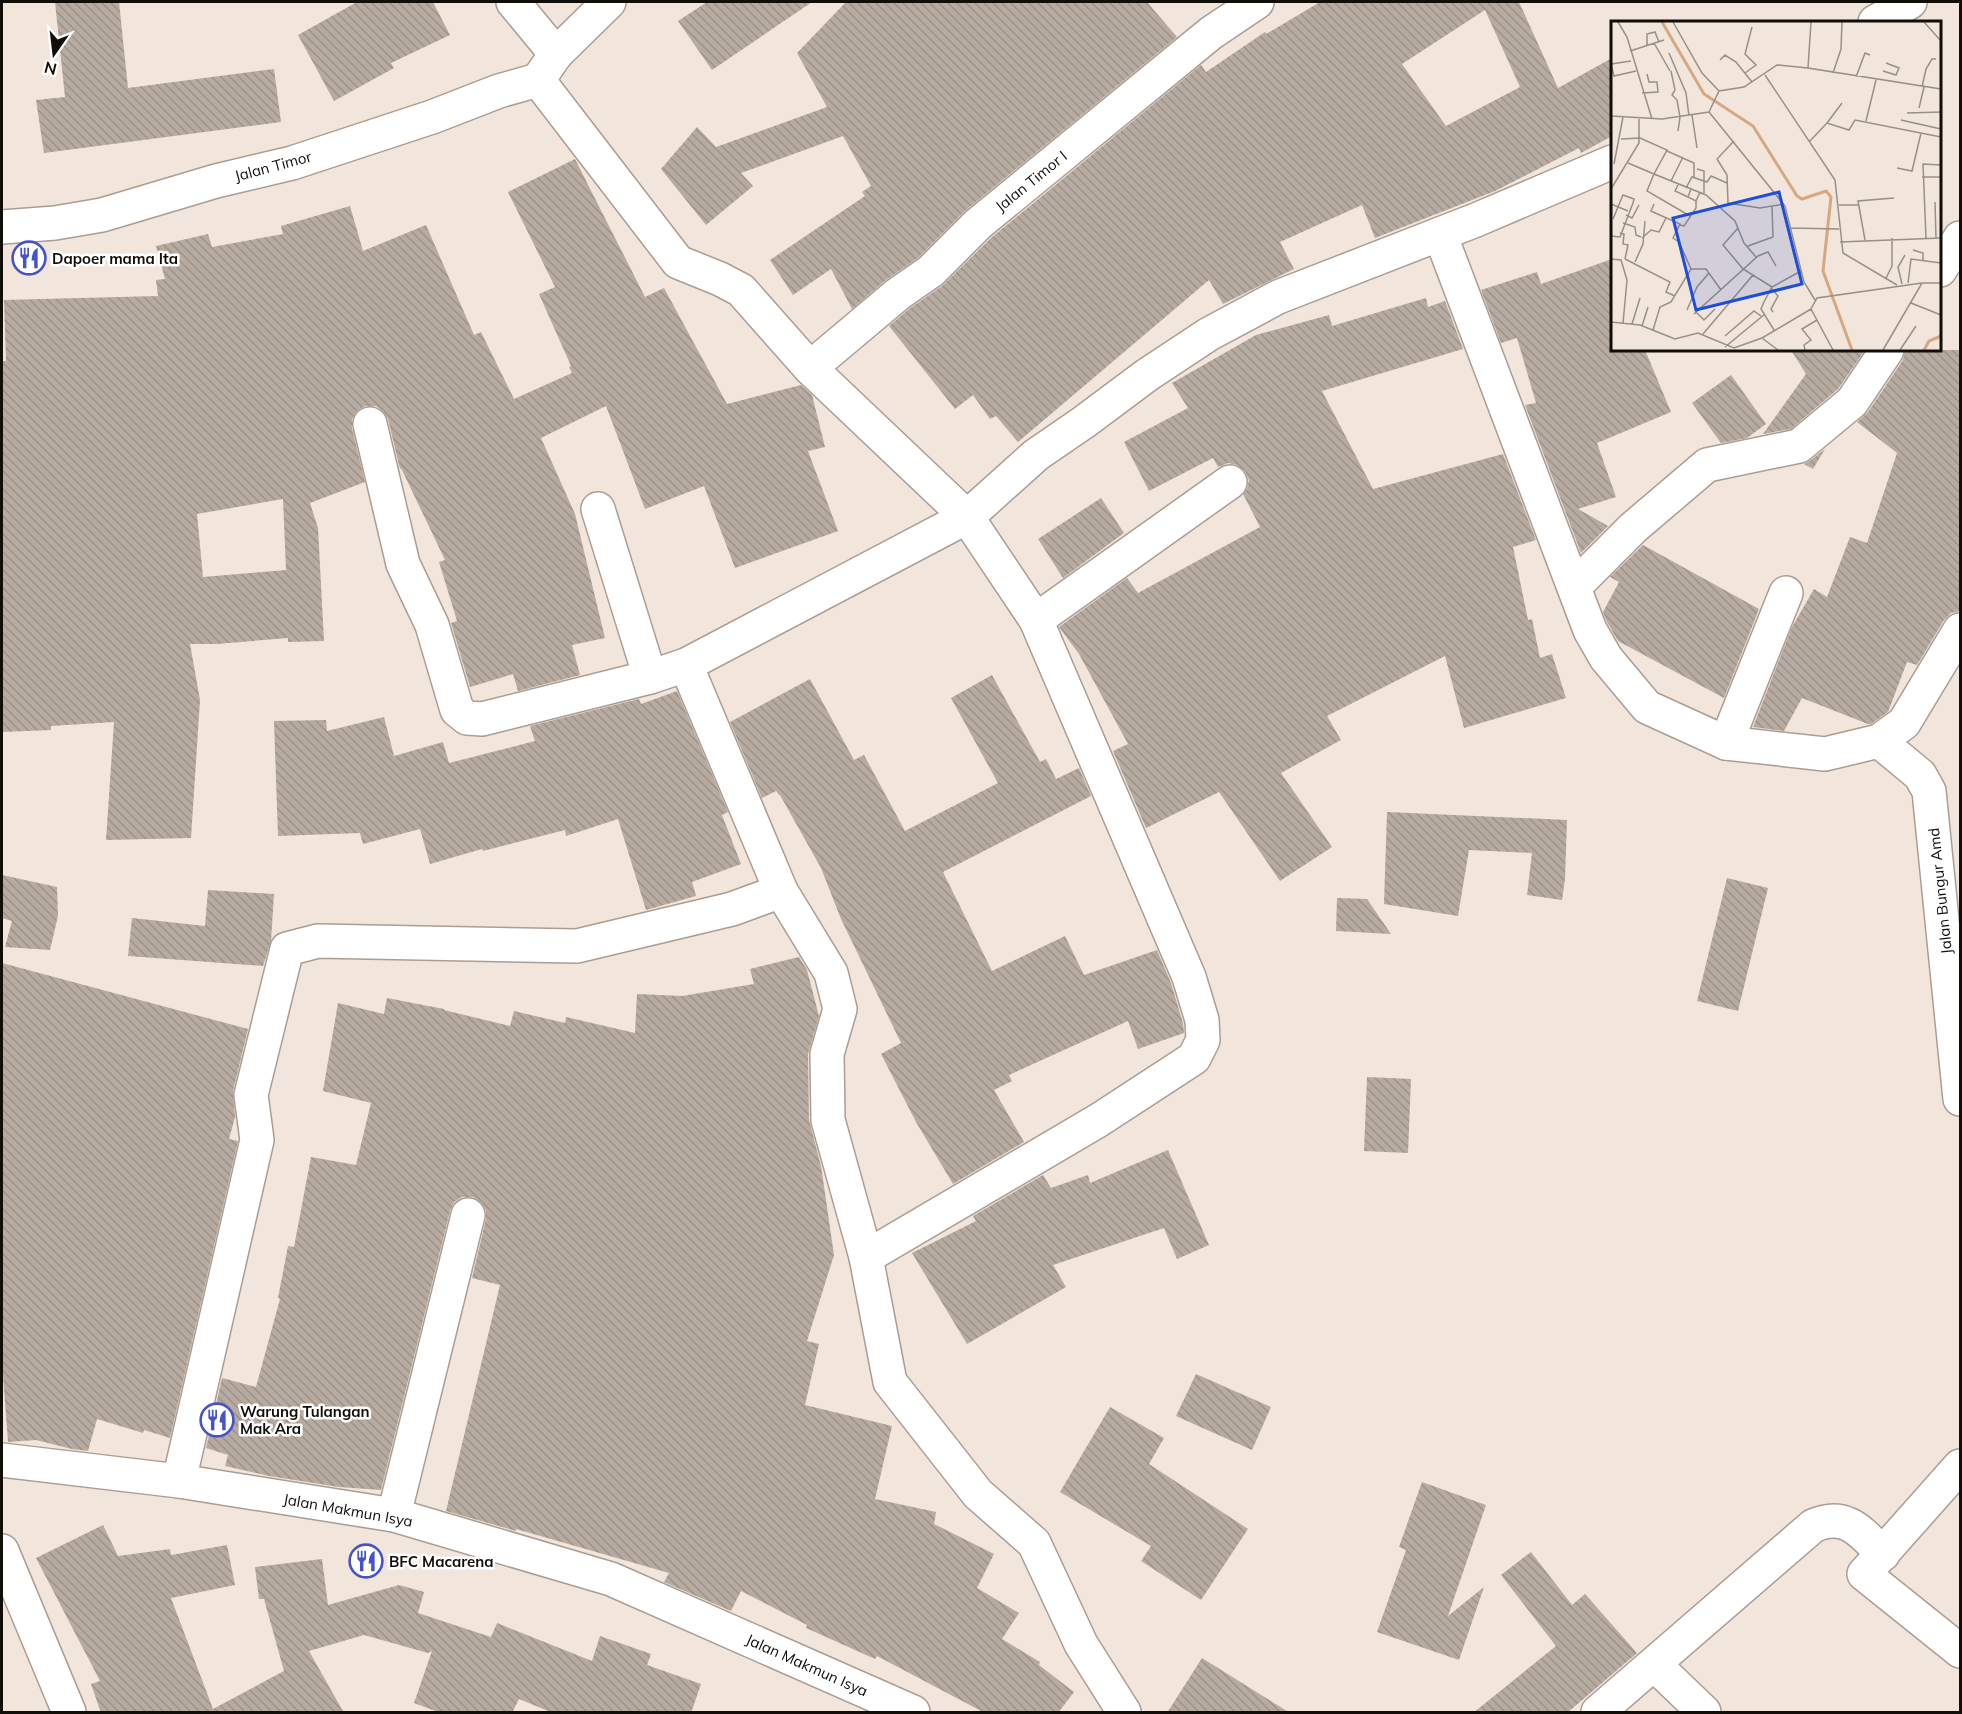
<svg xmlns="http://www.w3.org/2000/svg" width="1962" height="1714" viewBox="0 0 1962 1714" font-family="Mulish,sans-serif">
<style>
.building{fill:url(#building-back-hatch);fill-rule:evenodd}
.lines{fill:none;stroke-linecap:round;stroke-linejoin:round}
.street-casing{stroke:#aa9d93;stroke-width:36}
.secondary-casing{stroke:#aa9d93;stroke-width:36}
.street{stroke:#fff;stroke-width:33}
.secondary{stroke:#fff;stroke-width:33}
.labels{text-anchor:middle;dominant-baseline:central;stroke-width:5;stroke-linejoin:round;paint-order:stroke}
.street-label{font-size:15px;fill:#110d09;stroke:#fff}
.poi-label{font-size:15px;font-weight:bold;fill:#110d09;stroke:#fff;text-anchor:start}
.inset-river{fill:none;stroke:#d5a882;stroke-width:3}
.inset-road{fill:none;stroke:#988f87;stroke-width:1.5}
.view{fill:#1d4ed8;fill-opacity:0.15;stroke:#1d4ed8;stroke-width:3}
.inset-edge{fill:none;stroke:#110d09;stroke-width:3}
</style>
<defs>
<pattern id="building-back-hatch" width="6" height="6" patternUnits="userSpaceOnUse" patternTransform="scale(1.5)"><rect width="6" height="6" fill="#b7aba1"/><path d="M-1 5l2 2M0 0l6 6M5-1l2 2" fill="none" stroke="#9c9289"/></pattern>
</defs>
<rect width="100%" height="100%" fill="#f2e5db"/>
<g class="building">
<path d="M55,2H119L128,88L274,69L281,122L44,153L36,100L65,97Z"/>
<path d="M357,2H433L450,35L391,63L394,68L334,101L298,35Z"/>
<path d="M707,2H812L712,70L678,21Z"/>
<path d="M846,2H1147L1177,37L966,210L919,257L886,280L852,309L831,269L793,295L770,260L865,196L862,192L871,186L843,136L741,173L753,186L706,225L661,169L697,127L716,147L827,107L797,53Z"/>
<path d="M1320,2H1519L1558,88L1612,58V136L1581,153L1579,148L1495,191L1375,238L1362,205L1280,242L1294,269L1223,304L1209,280L1018,442L996,416L990,419L973,395L955,409L889,326L909,309L942,286L991,238L1201,65L1206,72L1265,32L1266,34ZM1485,10L1520,87L1446,126L1402,64Z"/>
<path d="M575,159L645,297L664,288L727,404L801,385L812,395L825,447L808,451L838,531L735,568L704,486L645,509L606,406L541,438L575,514L605,638L572,645L580,675L518,691L513,674L470,687L451,623L457,621L439,562L445,560L401,468L400,469L388,419L383,411L376,406H365L357,411L352,419V428L365,482L310,503L318,528L324,641L288,642V638L217,644H190L200,700L191,838L106,840L114,722L51,726V730L2,732V361H6L4,300L158,296L156,280L165,279L156,246L208,234L212,247L283,234L281,226L350,206L363,251L426,225L474,335L481,332L514,399L572,373L569,367L571,366L539,294L555,287L508,192ZM283,499L286,570L203,577L197,514Z"/>
<path d="M1612,259V350H1645L1671,412L1597,443L1616,497L1578,509L1608,526L1581,553L1525,405L1536,403L1517,338L1501,343L1481,290L1537,272L1541,284Z"/>
<path d="M1426,298L1428,307L1445,301L1463,349L1322,391L1373,489L1503,454L1536,540L1513,547L1528,620L1532,619L1540,658L1552,654L1566,698L1464,728L1445,656L1327,716L1341,740L1281,773L1332,847L1280,881L1219,792L1146,828L1113,751L1128,744L1079,654L1059,627L1127,578L1138,593L1260,527L1243,494L1247,489L1249,480L1245,471L1237,465L1228,463L1218,467L1213,458L1149,491L1124,442L1188,408L1172,383L1256,335L1329,315L1332,326Z"/>
<path d="M1791,350H1865L1838,389L1791,429L1763,434L1806,374Z"/>
<path d="M1905,350H1960V611L1951,613L1944,620L1917,665L1907,662L1888,712L1871,724H1868L1802,698L1784,731L1753,727L1792,627L1814,589L1827,597L1850,537L1867,543L1897,453L1857,422L1868,412L1903,360Z"/>
<path d="M1731,375L1766,424L1747,438L1721,443L1692,403Z"/>
<path d="M1825,449L1813,469L1804,464L1811,460Z"/>
<path d="M1101,498L1124,533L1063,578L1038,539Z"/>
<path d="M1643,545L1759,609L1724,698L1618,641L1607,622L1603,612L1619,582L1610,577Z"/>
<path d="M992,675L1040,762L1046,759L1056,779L1079,768L1091,796L943,872L992,971L1065,936L1084,975L1157,950L1171,983L1183,1023L1184,1033L1138,1049L1128,1021L1009,1075L1012,1081L994,1090L1024,1142L953,1184L916,1122L881,1054L901,1043L841,919L821,868L780,795H779L776,791L762,798L730,722L810,679L854,760L864,755L905,831L998,783L951,698Z"/>
<path d="M677,691L728,812L722,815L741,864L692,882L696,896L646,910L618,819L566,836L565,830L483,851L482,849L430,864L420,829L363,844L360,833L278,836L274,721L326,720L327,731L384,717L394,756L443,742L449,763L535,741L530,726L639,699L641,704Z"/>
<path d="M1387,812L1567,820L1565,879L1562,900L1527,895L1532,853L1469,850L1458,916L1384,904Z"/>
<path d="M2,875L57,887L58,916L50,950L5,947L12,921L2,918Z"/>
<path d="M1727,878L1768,888L1738,1011L1697,1001Z"/>
<path d="M208,890L274,894L271,941L263,966L128,956L132,918L205,926Z"/>
<path d="M1337,898L1367,899L1391,934L1336,931Z"/>
<path d="M799,957L807,970L819,1016L808,1054L809,1120L821,1166L834,1255L807,1341L819,1344L805,1405L892,1426L875,1499L936,1512L934,1524L994,1554L977,1588L1019,1613L1002,1639L1040,1662L1039,1665L1074,1692L1058,1713H985L877,1656L875,1659L806,1628L807,1625L741,1591L731,1611L664,1582L669,1573L516,1529V1531L446,1511L500,1285L472,1278L486,1219V1210L481,1202L473,1197H462L454,1202L450,1211L381,1490L339,1487L269,1476L225,1466L228,1455L206,1448L222,1378L256,1387L280,1299L278,1298L288,1246L294,1247L311,1157L356,1165L371,1103L323,1091L338,1003L384,1014L387,998L444,1009V1010L510,1026L514,1011L565,1023L566,1017L635,1033L637,994L682,996L754,984L750,969Z"/>
<path d="M2,963L248,1029L233,1091L235,1117L229,1139L238,1141L170,1438L144,1430L143,1433L97,1419L88,1451L72,1449L36,1440L8,1442L2,1362Z"/>
<path d="M1367,1077L1411,1079L1408,1153L1364,1151Z"/>
<path d="M1168,1150L1209,1245L1177,1259L1164,1228L1053,1265L1066,1287L967,1344L912,1253L976,1221L973,1216L1043,1175L1051,1188L1088,1175L1090,1183Z"/>
<path d="M1196,1374L1271,1407L1252,1450L1176,1416Z"/>
<path d="M1110,1407L1164,1438L1149,1464L1248,1529L1201,1600L1141,1561L1151,1546L1060,1492Z"/>
<path d="M1422,1482L1486,1505L1448,1616L1484,1587L1459,1660L1377,1632L1406,1550L1399,1547Z"/>
<path d="M103,1525L118,1556L170,1549L171,1555L227,1545L235,1585L171,1598L213,1709L284,1671L264,1599H259L255,1567L322,1559L328,1605L399,1585L424,1592L418,1613L491,1637L497,1623L592,1661L600,1636L651,1654L647,1665L701,1684L691,1713H553L519,1699L512,1713H441L414,1703L432,1651L428,1653L364,1635L309,1651L344,1713H101L91,1684L100,1681L36,1558Z"/>
<path d="M1531,1552L1572,1605L1585,1594L1637,1653L1567,1713H1473L1556,1646L1501,1575Z"/>
<path d="M1202,1658L1290,1713H1167Z"/>
</g>
<g class="lines">
<defs>
<g id="street">
<path d="M513,2L556,54"/>
<path d="M1875,22L1910,2"/>
<path d="M538,80L678,262L720,279L741,290L810,368L967,517L1036,620L1189,977L1202,1020L1203,1040L1194,1058L1099,1120L866,1257"/>
<path d="M538,80L556,54L609,2"/>
<path d="M2,227L55,223L102,215L216,181L292,163L432,117L499,91L538,80"/>
<path d="M1440,234L1590,630L1606,658L1647,707L1726,743L1825,754L1879,741L1904,723L1960,630"/>
<path d="M1940,270L1960,238"/>
<path d="M810,368L898,294L931,271L978,224L1211,33L1257,2"/>
<path d="M370,424L403,564L432,625L457,710L467,718L482,719L650,677L686,665L967,517L1036,455L1084,422L1147,375L1209,334L1278,297L1476,220L1612,162"/>
<path d="M598,509L650,677"/>
<path d="M1574,587L1633,528L1707,465L1799,446L1852,402L1887,350"/>
<path d="M1036,620L1230,482"/>
<path d="M686,665L781,891L831,973L840,1009L827,1054L828,1120L866,1257L890,1382L978,1494L1034,1543L1081,1644L1124,1712"/>
<path d="M1879,741L1920,775L1929,791L1960,1099"/>
<path d="M1726,743L1786,593"/>
<path d="M2,1460L179,1481L394,1515L611,1579L913,1712"/>
<path d="M1960,1466L1864,1574L1960,1651"/>
<path d="M179,1481L257,1140L251,1095L287,949L318,941L577,946L732,909L781,891"/>
<path d="M394,1515L468,1215"/>
<path d="M1655,1665L1704,1712"/>
<path d="M1598,1712L1813,1526C1846,1511 1861,1532 1883,1554"/>
</g>
<path id="secondary" d="M2,1551L69,1712"/>
</defs>
<use href="#street" class="street-casing"/>
<use href="#secondary" class="secondary-casing"/>
<use href="#street" class="street"/>
<use href="#secondary" class="secondary"/>
</g>
<defs>
<symbol id="restaurant-ring" viewBox="-11 -11 22 22"><circle r="9.5" fill="#fff" stroke="#4454c8" stroke-width="1.5"/><path d="M-5-6h1v4h1v-4h1v4h1v-4h1v5L-1.5 .5V6h-2V.5L-5-1ZM5-6V6H3V1.5H1.5Q1.5-4 5-6Z" fill="#4454c8"/></symbol>
</defs>
<g fill-rule="evenodd">
<use href="#restaurant-ring" x="10" y="239" width="38" height="38"/>
<use href="#restaurant-ring" x="198" y="1401" width="38" height="38"/>
<use href="#restaurant-ring" x="347" y="1542" width="38" height="38"/>
</g>
<g class="labels">
<g class="street-label">
<text transform="translate(273 166) rotate(-15)">Jalan Timor</text>
<text transform="translate(1031 181) rotate(-39)">Jalan Timor I</text>
<text transform="translate(1940 891) rotate(-96)">Jalan Bungur Amd</text>
<text transform="translate(348 1510) rotate(10)">Jalan Makmun Isya</text>
<text transform="translate(807 1665) rotate(24)">Jalan Makmun Isya</text>
</g>
<g class="poi-label">
<text x="52" y="258">Dapoer mama Ita</text>
<text x="240" y="1411">Warung Tulangan<tspan x="240" dy="17">Mak Ara</tspan></text>
<text x="389" y="1561">BFC Macarena</text>
</g>
</g>
<g transform="translate(1611 21)">
<rect width="330" height="330" fill="#f2e5db"/>
<path class="inset-river" d="M51,1L93,73L142,105L186,175L191,178L215,170L220,176L212,250L241,329M313,329L318,320L330,315"/>
<path class="inset-road" d="M7,1L16,16L41,98M62,1L91,52L108,70M200,1L197,47L330,68M313,1L330,20M43,22L59,50M36,24V13L44,11L48,21M19,30L53,19M58,32L75,72L78,95M109,39L114,34L125,41L141,61M0,43L3,55L25,50M0,43L20,40M60,50L64,69M272,50L285,54L288,47L275,42M134,52L145,44L134,33L141,6M222,52L230,28L231,1M154,54L224,159L232,232L286,264M245,56L254,32L259,34M311,66L315,48L321,38H325M64,69L61,74L66,79L69,96L67,110M31,72L47,71L46,61H38L36,53M308,87L313,66M98,91L174,185L193,261L204,279M98,91L108,70L133,66L166,44L197,47M296,92L330,91M81,94L86,127M0,95L51,98L98,91M290,99L330,108M255,100L265,59M216,102L231,82M10,118L29,117L56,129L43,153L95,174L124,200L133,222L145,236M123,120L106,138L116,154L117,182L149,187L173,183M198,121L216,102L238,109L244,99L330,116M56,130L83,142V157M17,142L43,153L36,170L79,195M3,143L12,96M286,147L301,150L310,112M86,148L93,150V172M311,156H330M60,160L72,136M67,164L64,170L77,176M75,167L81,156L96,161L100,155L116,162M0,168L28,122V98M80,168L77,176L85,180L89,171M324,181L325,217M0,183L17,190M43,183L40,190L69,203L62,217L68,221L80,248M228,184H247M15,194L21,197L28,184M2,198L12,174L23,178L22,182M12,202L24,206L25,214L30,216M69,204L73,205L85,187V180M127,207L112,224L132,248L161,266M180,207L228,208M9,212L13,213L12,223L17,224L14,238M0,215L9,216L22,182M31,217L40,209L48,211L55,197M315,217L312,143L330,144M254,219L247,180L283,177M229,221L330,217M137,225L162,216L161,186M302,229L312,232V240M0,238L10,239L16,259L12,302M14,238L59,261L55,271L64,275M24,241L32,223L34,200M275,257L281,245V217M297,262L300,238L330,242M291,263L287,246L294,234M160,267L167,275L160,288L162,291M300,282L330,294M76,289L86,266L98,252M85,291L93,299L104,288M83,293L147,235L157,231L165,245M0,301L29,304L64,318L87,312L123,327L151,317L200,288M21,303L29,277M31,305L37,286M42,309L49,286L60,281L80,248H95L110,269M163,309L150,288L153,281L161,266L190,250M92,313L142,254M114,315L143,290L150,295M151,317L167,329M114,326L154,293M194,329L193,324L200,319L191,308L206,299M222,329L200,288L206,277L311,262M272,329L311,262H330M289,329L305,305"/>
<path class="view" d="M168,171L191,263L85,289L62,197Z"/>
<rect width="330" height="330" class="inset-edge"/>
</g>
<rect width="1962" height="1714" fill="none" stroke="#110d09" stroke-width="6"/>
<g transform="translate(54 54) rotate(194)" stroke="#ffffff" stroke-width="4.5" paint-order="stroke">
<path d="M0-4.5L10 22L0 15L-10 22Z" fill="#110d09"/>
<text y="-9" font-size="16" font-weight="bold" text-anchor="middle" fill="#110d09">N</text>
</g>
</svg>
